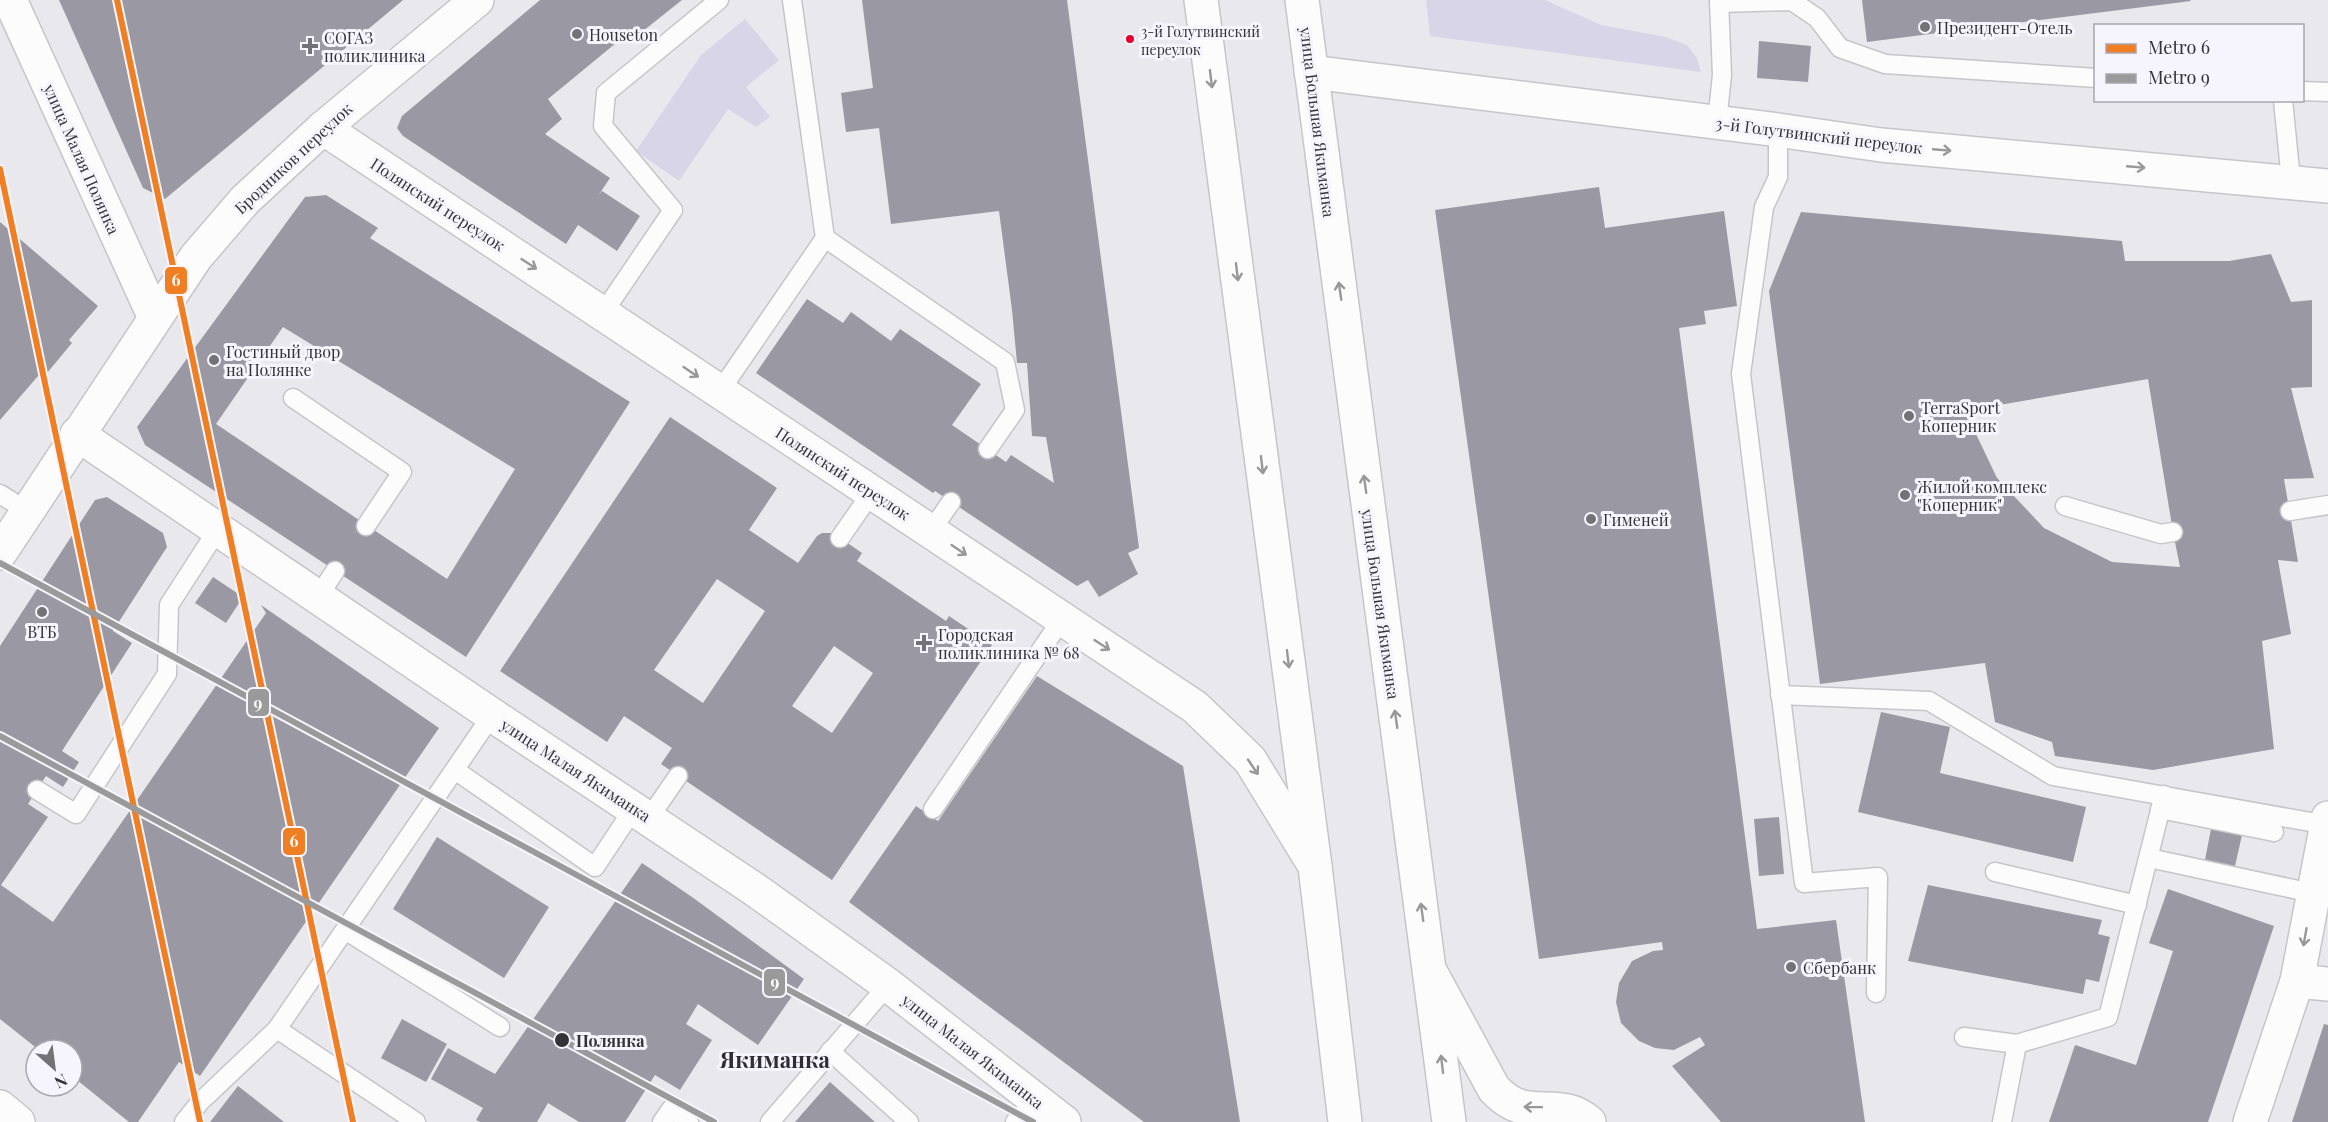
<svg xmlns="http://www.w3.org/2000/svg" width="2328" height="1122" viewBox="0 0 2328 1122" font-family="'Playfair Display',serif">
<style>
.green{fill:#d9d5e8}
.building{fill:#9a98a2;fill-rule:evenodd}
.lines{fill:none;stroke-linecap:round;stroke-linejoin:round}
.lane-casing{stroke:#c6c5c9;stroke-width:21}
.street-casing{stroke:#c6c5c9;stroke-width:36}
.secondary-casing{stroke:#c6c5c9;stroke-width:36}
.primary-casing{stroke:#c6c5c9;stroke-width:36}
.lane{stroke:#fcfcfc;stroke-width:18}
.street{stroke:#fcfcfc;stroke-width:33}
.secondary{stroke:#fcfcfc;stroke-width:33}
.primary{stroke:#fcfcfc;stroke-width:33}
.metro-1-casing{stroke:#f6f4fc;stroke-width:10}
.metro-2-casing{stroke:#f6f4fc;stroke-width:10}
.metro-1{stroke:#f07e23;stroke-width:6}
.metro-2{stroke:#9b9a9a;stroke-width:6}
.oneway{stroke:#989899}
.poi-dot{fill:#737276;stroke:#f6f4fc;stroke-width:2}
.bus-dot{fill:#e4002b;stroke:#f6f4fc;stroke-width:2}
.stop-dot{fill:#343336;stroke:#f6f4fc;stroke-width:2}
.labels{text-anchor:middle;dominant-baseline:central;stroke-width:6;stroke-linejoin:round;paint-order:stroke}
.bus-label{font-size:14px;fill:#343336;stroke:#f6f4fc;text-anchor:start}
.poi-label{font-size:16px;fill:#343336;stroke:#f6f4fc;text-anchor:start}
.street-label{font-size:16px;fill:#343336;stroke:#f6f4fc}
.stop-label{font-size:16px;font-weight:bold;fill:#343336;stroke:#f6f4fc;text-anchor:start}
.district-label{font-size:22px;font-weight:bold;fill:#302e34;stroke:#f6f4fc}
.line-badge{stroke:#f6f4fc;stroke-width:2}
.badge-label{font-size:16px;text-anchor:middle;font-weight:bold;fill:#fff}
</style>
<rect width="100%" height="100%" fill="#e9e8ed"/>
<g class="green">
<path d="M1426,0H1545L1601,25L1666,37L1687,45L1697,58L1701,72L1430,36Z"/>
<path d="M745,19L779,60L746,87L770,117L756,127L728,109L679,181L636,151L701,55Z"/>
</g>
<g class="building">
<path d="M59,0H403L165,199L143,188Z"/>
<path d="M540,0H682L638,35L633,29L548,99L562,119L545,134L610,178L598,196L602,191L640,216L617,251L578,225L566,244L403,136L397,128L402,116Z"/>
<path d="M862,0H1067L1139,548L1128,553L1138,574L1099,597L1088,580L1077,586L935,491L933,493L756,373L807,299L843,323L851,312L891,341L900,329L981,384L952,425L1006,462L1011,455L1054,483L1046,437L1032,436L1027,363H1017L1012,310L999,211L891,224L879,128L846,132L841,93L873,88Z"/>
<path d="M1862,0H2190L2191,1L1867,42Z"/>
<path d="M1759,41L1811,46L1808,82L1757,78Z"/>
<path d="M1599,187L1605,228L1724,211L1737,306L1704,311L1706,324L1679,328L1757,929L1836,920L1865,1122H1721L1672,1066L1705,1045L1700,1037L1674,1050L1655,1048L1639,1041L1621,1023L1616,1002L1619,983L1632,961L1653,951L1663,950L1662,942L1539,959L1435,210Z"/>
<path d="M326,195L378,228L370,238L630,402L466,657L145,445L137,427L305,197ZM283,327L515,469L447,579L216,424Z"/>
<path d="M1801,212L2122,241L2125,261H2229L2271,254L2291,302L2312,300V387L2291,388L2314,478L2284,479L2298,562L2278,560L2291,634L2262,641L2274,749L2153,770L2055,756L2052,742L1995,722L1985,663L1820,684L1769,291ZM2148,379L2173,532L2180,567L2112,562L2044,528L1997,478L1965,411Z"/>
<path d="M0,222L98,306L69,340L72,343L42,379L38,376L0,420Z"/>
<path d="M670,417L777,488L749,530L798,563L817,536L822,533H833L862,553L857,561L946,621L949,616L992,645L832,880L661,764L672,748L624,716L607,742L500,671ZM717,579L765,611L703,703L654,670ZM834,646L873,673L832,733L792,706Z"/>
<path d="M107,497L163,533L167,547L113,631L132,643L62,751L79,762L63,787L46,776L28,804L48,817L1,885L53,922L266,613L261,605L439,728L200,1076L179,1062L138,1122H129L72,1076V1050H39L0,1019V646L95,500Z"/>
<path d="M213,577L243,597L226,623L195,603Z"/>
<path d="M1037,676L1183,766L1240,1122H1144L849,902L916,806L938,821Z"/>
<path d="M1881,712L1950,727L1940,773L2086,807L2073,862L1858,812Z"/>
<path d="M1779,817L1784,874L1759,876L1754,819Z"/>
<path d="M2211,829L2242,835L2235,866L2205,860Z"/>
<path d="M437,837L549,907L504,978L393,909Z"/>
<path d="M642,863L692,897L804,979L758,1045L698,1004L686,1024L712,1040L680,1090L655,1075L625,1122H579L548,1103L537,1122H480L476,1120L483,1108L431,1079L448,1048L495,1074Z"/>
<path d="M1928,885L2102,920L2098,934L2110,937L2099,982L2086,979L2083,994L1908,961Z"/>
<path d="M2168,889L2274,926L2208,1122H2049L2075,1045L2136,1065L2173,951L2149,943Z"/>
<path d="M402,1019L447,1044L426,1082L381,1058Z"/>
<path d="M2324,1024L2328,1025V1122H2292Z"/>
<path d="M830,1082L875,1122H795Z"/>
<path d="M238,1086L284,1122H210Z"/>
</g>
<g class="lines">
<defs>
<g id="lane">
<path d="M1719,3L1792,1L1817,18L1840,48L1885,64L2096,78"/>
<path d="M2302,91L2328,92"/>
<path d="M2283,100L2291,181"/>
<path d="M1717,122L1722,75L1719,0"/>
<path d="M1778,130V177L1764,207L1741,374L1804,883L1878,877L1876,993"/>
<path d="M825,238L1005,362L1015,410L988,449"/>
<path d="M603,313L673,210L603,126L606,93L719,0"/>
<path d="M720,391L825,238L792,0"/>
<path d="M293,398L402,472L366,526"/>
<path d="M0,494L27,511"/>
<path d="M2065,506L2161,534L2173,532"/>
<path d="M2290,511L2328,505"/>
<path d="M931,531L951,502"/>
<path d="M840,538L872,492"/>
<path d="M318,597L335,571"/>
<path d="M1780,695L1929,701L2053,776L2327,825"/>
<path d="M455,770L595,867L634,808"/>
<path d="M37,790L76,814L167,674L169,605L218,529"/>
<path d="M933,809L1062,619"/>
<path d="M2160,809L2274,832"/>
<path d="M649,818L678,776"/>
<path d="M2149,858L2312,893"/>
<path d="M1995,872L2137,905"/>
<path d="M345,930L500,1027"/>
<path d="M1964,1037L2017,1044"/>
<path d="M830,1051L909,1122"/>
<path d="M184,1122L200,1102L277,1029"/>
<path d="M416,1122L277,1029L492,715"/>
<path d="M662,1122L671,1109L689,1122"/>
<path d="M770,1122L888,985"/>
<path d="M1015,1122L1037,1099"/>
<path d="M2002,1122L2017,1044L2108,1017L2164,795"/>
</g>
<g id="street">
<path d="M10,0L155,318"/>
<path d="M1311,72L1778,130L1881,145L2328,186"/>
<path d="M323,128L1195,707L1250,760L1315,866"/>
<path d="M77,434L492,715L754,889L888,985L1064,1122"/>
<path d="M0,553L196,257L245,200L323,128L477,0"/>
<path d="M2297,981L2328,984"/>
<path d="M2250,1122L2297,981L2328,818"/>
</g>
<g id="secondary">
<path d="M1430,971L1494,1089C1502,1097 1511,1105 1523,1107C1546,1112 1567,1103 1589,1122"/>
<path d="M0,1107L18,1122"/>
</g>
<g id="primary">
<path d="M1201,0L1315,866L1345,1122"/>
<path d="M1302,0L1449,1122"/>
</g>
</defs>
<use href="#lane" class="lane-casing"/>
<use href="#street" class="street-casing"/>
<use href="#secondary" class="secondary-casing"/>
<use href="#primary" class="primary-casing"/>
<use href="#lane" class="lane"/>
<use href="#street" class="street"/>
<use href="#secondary" class="secondary"/>
<use href="#primary" class="primary"/>
<defs>
<g id="metro-1">
<path d="M117,0L353,1122"/>
<path d="M0,169L200,1122"/>
</g>
<g id="metro-2">
<path d="M0,563L1033,1122"/>
<path d="M0,736L714,1122"/>
</g>
</defs>
<use href="#metro-1" class="metro-1-casing"/>
<use href="#metro-2" class="metro-2-casing"/>
<use href="#metro-1" class="metro-1"/>
<use href="#metro-2" class="metro-2"/>
</g>
<defs><path id="oneway-shaft" d="M-6 0H5M1.5-3L5.5 0L1.5 3" fill="none" stroke-width="1.6" stroke-linecap="round" stroke-linejoin="round" transform="scale(1.5)"/></defs>
<g class="oneway">
<use href="#oneway-shaft" transform="translate(1211 79) rotate(83)"/>
<use href="#oneway-shaft" transform="translate(1942 150) rotate(5)"/>
<use href="#oneway-shaft" transform="translate(2136 167) rotate(5)"/>
<use href="#oneway-shaft" transform="translate(529 264) rotate(33)"/>
<use href="#oneway-shaft" transform="translate(1237 272) rotate(83)"/>
<use href="#oneway-shaft" transform="translate(1340 291) rotate(-98)"/>
<use href="#oneway-shaft" transform="translate(691 372) rotate(34)"/>
<use href="#oneway-shaft" transform="translate(1262 465) rotate(83)"/>
<use href="#oneway-shaft" transform="translate(1365 484) rotate(-98)"/>
<use href="#oneway-shaft" transform="translate(959 550) rotate(34)"/>
<use href="#oneway-shaft" transform="translate(1102 645) rotate(33)"/>
<use href="#oneway-shaft" transform="translate(1288 659) rotate(83)"/>
<use href="#oneway-shaft" transform="translate(1396 719) rotate(-98)"/>
<use href="#oneway-shaft" transform="translate(1253 767) rotate(56)"/>
<use href="#oneway-shaft" transform="translate(1422 912) rotate(-98)"/>
<use href="#oneway-shaft" transform="translate(2305 937) rotate(100)"/>
<use href="#oneway-shaft" transform="translate(1442 1064) rotate(-97)"/>
<use href="#oneway-shaft" transform="translate(1533 1107) rotate(-179)"/>
</g>
<g class="poi-dot">
<circle cx="1925" cy="27" r="6"/>
<circle cx="577" cy="34" r="6"/>
<path d="M307 37h6v6h6v6h-6v6h-6v-6h-6v-6h6z"/>
<circle cx="214" cy="360" r="6"/>
<circle cx="1909" cy="416" r="6"/>
<circle cx="1905" cy="495" r="6"/>
<circle cx="1591" cy="519" r="6"/>
<circle cx="42" cy="612" r="6"/>
<path d="M921 634h6v6h6v6h-6v6h-6v-6h-6v-6h6z"/>
<circle cx="1791" cy="967" r="6"/>
</g>
<circle class="bus-dot" cx="1130" cy="39" r="5"/>
<circle class="stop-dot" cx="562" cy="1040" r="8"/>
<g class="labels">
<g class="bus-label">
<text x="1141" y="31">3-й Голутвинский<tspan x="1141" dy="18">переулок</tspan></text>
</g>
<g class="poi-label">
<text x="1937" y="27">Президент-Отель</text>
<text x="589" y="34">Houseton</text>
<text x="324" y="37">СОГАЗ<tspan x="324" dy="18">поликлиника</tspan></text>
<text x="226" y="351">Гостиный двор<tspan x="226" dy="18">на Полянке</tspan></text>
<text x="1921" y="407">TerraSport<tspan x="1921" dy="18">Коперник</tspan></text>
<text x="1917" y="486">Жилой комплекс<tspan x="1917" dy="18">"Коперник"</tspan></text>
<text x="1603" y="519">Гименей</text>
<text x="42" y="631" text-anchor="middle">ВТБ</text>
<text x="938" y="634">Городская<tspan x="938" dy="18">поликлиника № 68</tspan></text>
<text x="1803" y="967">Сбербанк</text>
</g>
<g class="street-label">
<text transform="translate(1318 122) rotate(83)">улица Большая Якиманка</text>
<text transform="translate(1819 135) rotate(7)">3-й Голутвинский переулок</text>
<text transform="translate(293 158) rotate(-43)">Бродников переулок</text>
<text transform="translate(82 159) rotate(66)">улица Малая Полянка</text>
<text transform="translate(438 204) rotate(33)">Полянский переулок</text>
<text transform="translate(843 473) rotate(33)">Полянский переулок</text>
<text transform="translate(1381 604) rotate(82)">улица Большая Якиманка</text>
<text transform="translate(576 770) rotate(33)">улица Малая Якиманка</text>
<text transform="translate(973 1051) rotate(38)">улица Малая Якиманка</text>
</g>
<g class="stop-label">
<text x="576" y="1040">Полянка</text>
</g>
<g class="district-label">
<text x="775" y="1059">Якиманка</text>
</g>
</g>
<g class="line-badge">
<rect x="164" y="266" width="24" height="29" rx="6" fill="#f07e23"/>
<rect x="247" y="688" width="23" height="29" rx="6" fill="#9b9a9a"/>
<rect x="282" y="827" width="24" height="29" rx="6" fill="#f07e23"/>
<rect x="763" y="968" width="23" height="29" rx="6" fill="#9b9a9a"/>
</g>
<g class="badge-label">
<text x="176" y="286">6</text>
<text x="258" y="709">9</text>
<text x="294" y="847">6</text>
<text x="775" y="988">9</text>
</g>
<rect x="2094" y="24" width="210" height="78" fill="#f6f4fc" stroke="#a8a7ad" stroke-width="1.5"/>
<rect x="2106" y="44" width="30" height="9" fill="#f07e23" stroke="#a8a7ad" stroke-width="1.5"/>
<text x="2148" y="54" font-size="18" fill="#343336">Metro 6</text>
<rect x="2106" y="74" width="30" height="9" fill="#9b9a9a" stroke="#a8a7ad" stroke-width="1.5"/>
<text x="2148" y="84" font-size="18" fill="#343336">Metro 9</text>
<g transform="translate(54 1068) rotate(152)"><circle r="28" fill="#f6f4fc" stroke="#a8a7ad" stroke-width="1.5"/>
<path d="M0-4.5L10 22L0 15L-10 22Z" fill="#737276"/>
<text y="-9" font-size="16" font-weight="bold" text-anchor="middle" fill="#343336">N</text>
</g>
</svg>
